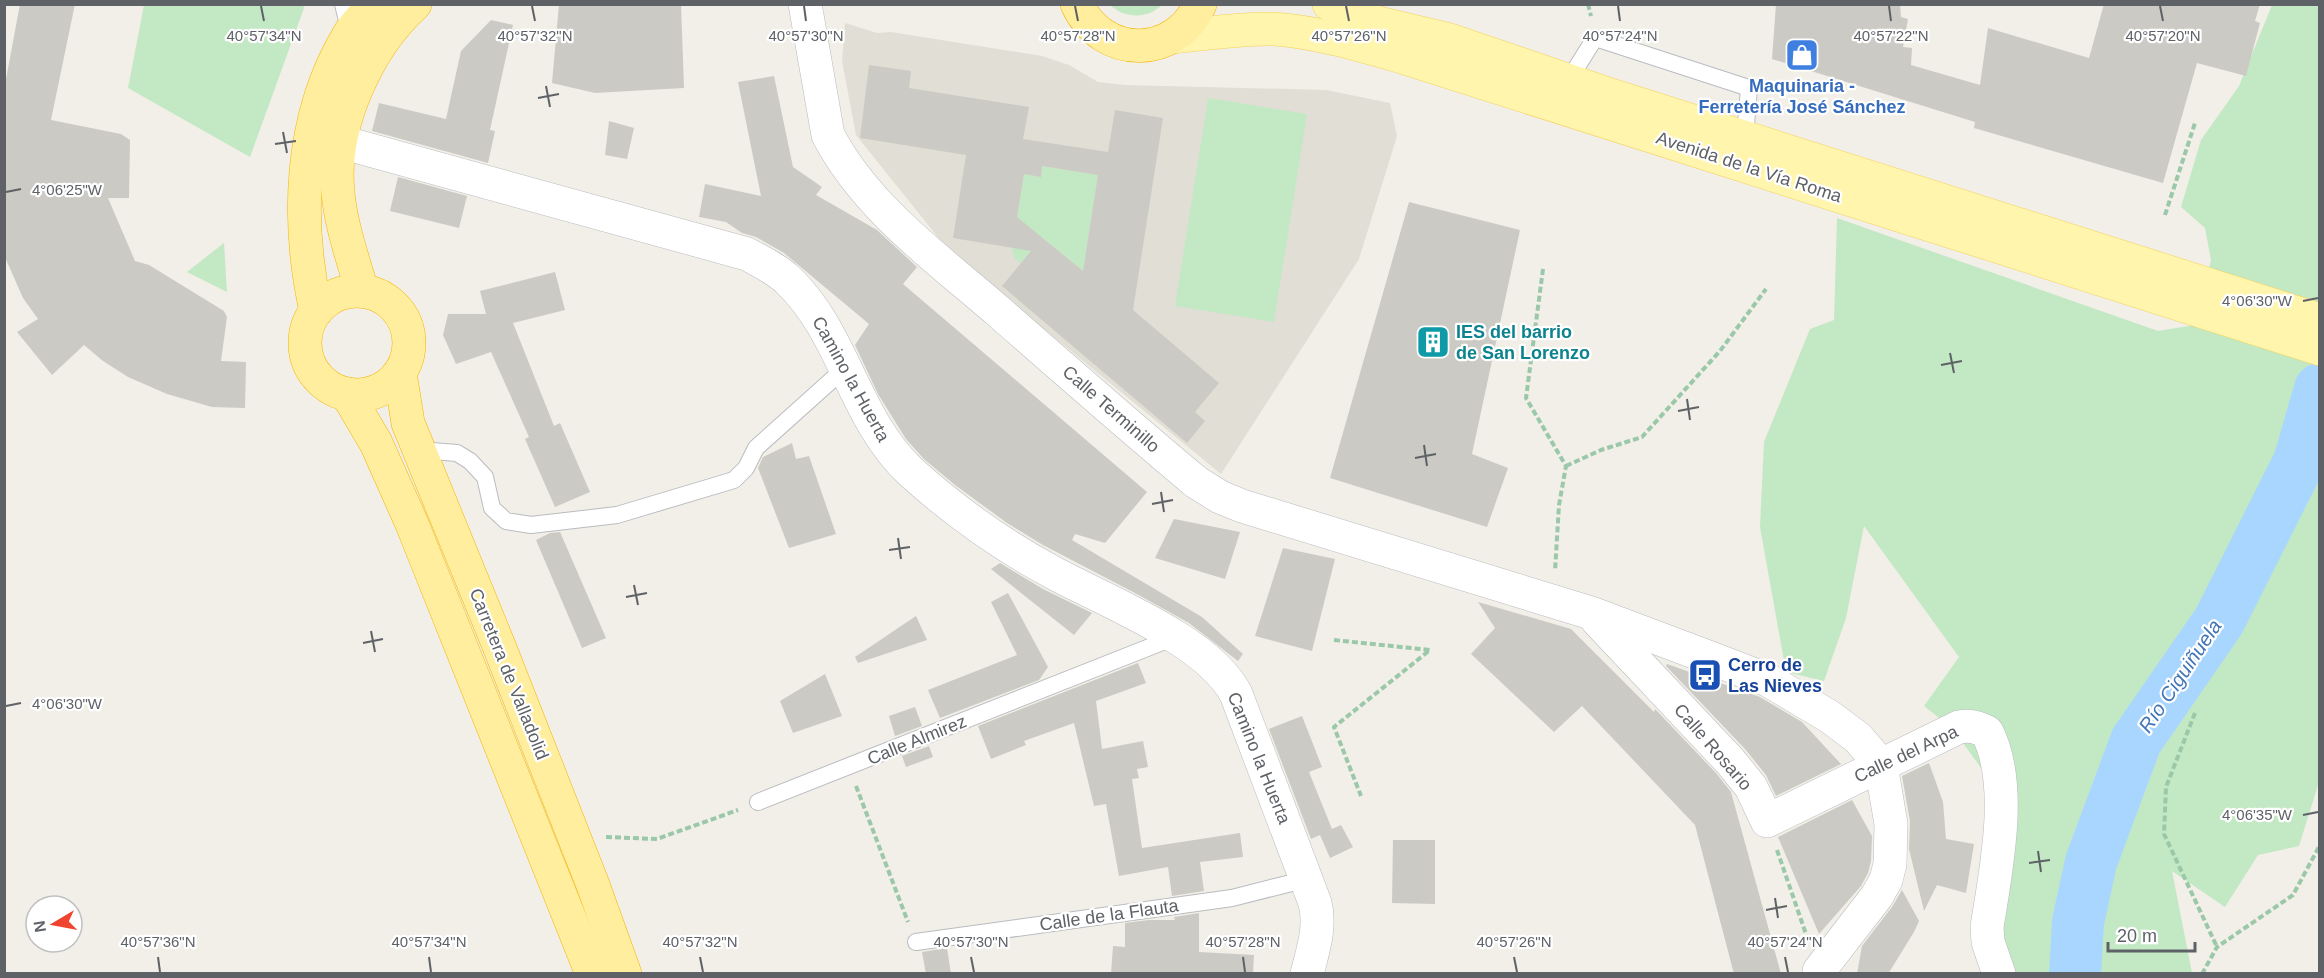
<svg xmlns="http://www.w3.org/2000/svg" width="2324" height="978" viewBox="0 0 2324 978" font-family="Helvetica,sans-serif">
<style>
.education{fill:#e1ded5}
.green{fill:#c3e8c4}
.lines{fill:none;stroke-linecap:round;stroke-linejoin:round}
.river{stroke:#a8d6ff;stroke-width:52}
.building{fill:#cccac4;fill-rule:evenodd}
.service-casing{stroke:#b9bcc0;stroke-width:18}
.minor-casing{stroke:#b9bcc0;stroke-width:34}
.primary-casing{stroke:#f6d05b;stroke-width:34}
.trunk-casing{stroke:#f7b300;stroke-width:34}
.path{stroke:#9ac8a9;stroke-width:4;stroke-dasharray:6 3;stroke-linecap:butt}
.service{stroke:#fff;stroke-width:16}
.minor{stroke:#fff;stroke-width:33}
.primary{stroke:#fff5ad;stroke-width:33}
.trunk{stroke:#ffee9e;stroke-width:33}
.ticks{fill:none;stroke:#5e6267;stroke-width:2}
.labels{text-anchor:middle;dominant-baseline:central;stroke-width:4.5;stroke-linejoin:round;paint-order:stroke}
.shop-label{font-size:18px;font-weight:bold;fill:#366cbe;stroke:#fff}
.street-label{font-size:18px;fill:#5e6267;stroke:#fff}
.culture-label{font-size:18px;font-weight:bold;fill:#0d838f;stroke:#fff;text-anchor:start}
.transit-label{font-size:18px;font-weight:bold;fill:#164399;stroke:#fff;text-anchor:start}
.water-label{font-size:20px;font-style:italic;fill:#4175b6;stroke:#fff}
.ticks-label{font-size:15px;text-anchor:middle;fill:#5e6267;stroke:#fff;stroke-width:4.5;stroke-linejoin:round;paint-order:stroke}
</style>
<rect width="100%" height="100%" fill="#f1efe7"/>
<path class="education" d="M845,23L877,33L891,32L1042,56L1069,65L1098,82L1124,85L1326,90L1390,103L1397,136L1359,259L1221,474L949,251L856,135L842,61Z"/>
<g class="green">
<path d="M144,5H303L304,8L250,157L128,88Z"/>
<path d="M1110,5H1162C1147,19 1126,19 1110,5Z"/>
<path d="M2272,5H2319V782L2299,846L2258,855L2225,907L2172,871L2192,973H1999L1986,775L1953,729L1924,706L1959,657L1864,526L1846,618L1824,681L1786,672L1760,527L1764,442L1810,329L1834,320L1837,218L2158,331L2195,325L2211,260L2205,228L2181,207L2201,140L2239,86Z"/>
<path d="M1208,98L1307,114L1274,322L1175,306Z"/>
<path d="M1042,166L1098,175L1083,271L1043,238L1021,263L1014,258L1012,248L1024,174L1040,177Z"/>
<path d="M224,243L227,292L187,272Z"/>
</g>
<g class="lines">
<path class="river" d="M2075,974L2078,922L2091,862L2136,741L2219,621L2299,462L2320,389"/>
</g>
<g class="building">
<path d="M20,4H75L51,120L121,134L130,140L129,198H108L135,261L149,265L224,311L227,317L221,361L246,362L245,408L212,407L167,394L128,377L103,361L84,345L52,375L17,332L38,319L23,298L4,255V90Z"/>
<path d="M559,4H681L684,88L595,93L552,83Z"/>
<path d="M1776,4H1900L1901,17L1908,19L1903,47L1912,48L1911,65L1980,85L1988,28L2089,58L2104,4H2260L2255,21L2260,23L2246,76L2197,63L2163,183L1974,128L1975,122L1772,59Z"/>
<path d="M491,20L513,25L490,130L495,131L488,163L372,131L379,103L446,119L461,51Z"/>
<path d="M869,65L911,71L909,88L1029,107L1023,139L1108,152L1115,110L1163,118L1133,310L1219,383L1195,412L1205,421L1187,443L1002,286L1031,251L953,238L966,155L860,138ZM1042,166L1098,175L1083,271L1017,217L1024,174L1041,177Z"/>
<path d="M774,76L793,167L822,187L816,195L877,230L917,267L903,284L1147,492L1105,543L1075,534L1072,540L1202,617L1243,654L1238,661L1189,623L1135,593L1043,545L1007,523L955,485L924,459L906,439L878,394L855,345L869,324L784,253L756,237L742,233L726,222L699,217L705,184L761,196L738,82Z"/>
<path d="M609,121L634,128L627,159L605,155Z"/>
<path d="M398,177L467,196L459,228L390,211Z"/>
<path d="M1409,202L1520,230L1472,454L1508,468L1487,527L1330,478Z"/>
<path d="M555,272L565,310L513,323L554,426L560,423L590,492L555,507L525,439L529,437L491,352L456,364L443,335L448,314H486L480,291Z"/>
<path d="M792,443L796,459L809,456L836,534L789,548L758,468L763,457Z"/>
<path d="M1174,519L1240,532L1225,579L1155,558Z"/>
<path d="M560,532L606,638L582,648L536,540L550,533Z"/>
<path d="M1283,548L1335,559L1312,651L1255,636Z"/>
<path d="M1000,563L1043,589L1092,613L1074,635L991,569Z"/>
<path d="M1008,593L1048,667L1039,680L940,718L928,690L1017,655L991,602Z"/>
<path d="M1478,602L1571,629L1654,712L1655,709L1716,773L1731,792L1781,974H1734L1695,825L1582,706L1554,732L1471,654L1495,628Z"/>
<path d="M916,616L927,640L858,663L855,657Z"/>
<path d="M1138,663L1146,683L1096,701L1102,749L1143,741L1148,767L1137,769L1139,778L1132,779L1142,848L1240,833L1243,857L1200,862L1204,891L1172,896L1168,867L1119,876L1106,804L1094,806L1074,723L1024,741L1026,745L991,759L978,726Z"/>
<path d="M1667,664L1760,697L1802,722L1841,764L1776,796L1766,775L1745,749L1666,666Z"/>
<path d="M825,674L842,716L793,733L780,701Z"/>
<path d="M915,707L922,726L895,736L889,716Z"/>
<path d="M1302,716L1322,767L1309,772L1332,829L1341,825L1353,847L1330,858L1320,835L1311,839L1269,729Z"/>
<path d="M929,746L933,757L906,767L902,756Z"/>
<path d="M1929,763L1943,802L1946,839L1974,844L1966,893L1937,885L1924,911L1909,849L1910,821L1902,776Z"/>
<path d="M1852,800L1872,836L1871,861L1868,873L1861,886L1819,934L1778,837Z"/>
<path d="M1393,840H1435V904L1392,903Z"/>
<path d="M1902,890L1919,921L1914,932L1888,974H1857L1862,946L1892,907Z"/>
<path d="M1199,913V952L1254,955L1253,974H1111L1113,946L1125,947V923L1149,920H1175L1174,917Z"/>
<path d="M947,948L951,974H926L922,952Z"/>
</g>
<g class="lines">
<defs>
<g id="service">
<path d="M343,4L350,33"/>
<path d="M1568,81L1595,38L1749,88L1745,137"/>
<path d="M419,450L457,453L470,461L485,477L492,508L506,521L531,525L617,515L734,480L746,468L756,448L844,369"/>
<path d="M758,802L1175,637"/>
<path d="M916,942L1232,898L1307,879"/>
</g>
<g id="minor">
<path d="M805,4L828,135C866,208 938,259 999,312C1064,369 1129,426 1196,482L1220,497L1242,506L1591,613L1713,659L1768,680L1830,717L1858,738L1881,765L1891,824L1890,864L1886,880L1877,896L1819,971"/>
<path d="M341,142L747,254C761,262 777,269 789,281C844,334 854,419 911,472C953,510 1002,545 1052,572C1105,601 1208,640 1236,694L1315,903C1321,927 1313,950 1307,974"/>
<path d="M1597,620L1730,761L1751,787L1767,821L1959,727C1970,725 1977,727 1987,732C2014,785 1996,869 1987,927L1988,942L1999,974"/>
</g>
<g id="primary">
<path d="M1329,4L1379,23L1450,40L1608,94L2320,320"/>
<path d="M1172,37C1205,34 1240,28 1274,29C1317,32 1361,45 1402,57L2320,349"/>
</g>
<g id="trunk">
<path d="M1077,4C1102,59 1175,60 1200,4"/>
<path d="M362,291C353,259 341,226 338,193C331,127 367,48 415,4"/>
<circle cx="357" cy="343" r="52"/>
<path d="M316,311C296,221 299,118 348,36C354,25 365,15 374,4"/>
<path d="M400,373L408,423L499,646L593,885L625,974"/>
<path d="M347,394L376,443L412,524L592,974"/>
</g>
</defs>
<use href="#service" class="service-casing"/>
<use href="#minor" class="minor-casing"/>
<use href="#primary" class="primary-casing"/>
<use href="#trunk" class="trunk-casing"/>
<g class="path">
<path d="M1588,4L1591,16"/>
<path d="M2165,215L2195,123"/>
<path d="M1543,269L1526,398L1566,466L1559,505L1555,571"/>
<path d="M1566,466L1601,450L1642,437L1720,351L1766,289"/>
<path d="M1334,640L1430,650L1334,727L1361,796"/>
<path d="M2195,713L2166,787L2164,834L2217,947"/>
<path d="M856,786L908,922"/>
<path d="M606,837L657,839L738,810"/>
<path d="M1777,850L1807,937"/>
<path d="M2202,974L2217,947L2293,895L2320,845"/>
</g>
<use href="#service" class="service"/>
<use href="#minor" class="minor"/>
<use href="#primary" class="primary"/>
<use href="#trunk" class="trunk"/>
</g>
<path class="ticks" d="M261,6L264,21M532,6L535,21M804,6L806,21M1075,6L1078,21M1346,6L1349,21M1618,6L1620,21M1889,6L1891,21M2160,6L2163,21M546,86L550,107M538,98L559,94M283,132L287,153M275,144L296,141M6,192L21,189M2303,301L2318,298M1950,353L1954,373M1941,365L1962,361M1687,399L1690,420M1678,411L1699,407M1424,445L1427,466M1415,458L1436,454M1161,492L1164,512M1152,504L1173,500M898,538L901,559M889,550L910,547M634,585L638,605M626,597L647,593M371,631L375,652M363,643L383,639M6,706L21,703M2303,815L2318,812M2038,851L2041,872M2029,863L2050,860M1775,898L1778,918M1766,910L1787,906M158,957L160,972M429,957L431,972M700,957L703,972M971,957L974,972M1243,957L1245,972M1514,957L1517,972M1785,957L1788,972"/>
<defs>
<symbol id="shop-square" viewBox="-11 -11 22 22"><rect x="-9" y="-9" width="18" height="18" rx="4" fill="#3f7fe0" stroke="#fff"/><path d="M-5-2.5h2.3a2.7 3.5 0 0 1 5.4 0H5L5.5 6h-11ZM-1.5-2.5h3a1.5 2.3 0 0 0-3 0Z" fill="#fff"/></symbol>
<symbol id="building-square" viewBox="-11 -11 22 22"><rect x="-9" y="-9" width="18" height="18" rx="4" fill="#0f9aa8" stroke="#fff"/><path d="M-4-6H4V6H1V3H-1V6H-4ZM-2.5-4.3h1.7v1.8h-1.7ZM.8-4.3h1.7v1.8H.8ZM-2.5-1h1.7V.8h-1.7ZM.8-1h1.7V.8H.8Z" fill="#fff"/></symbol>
<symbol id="bus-square" viewBox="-11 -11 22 22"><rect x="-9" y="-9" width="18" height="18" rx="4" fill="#1a4fb4" stroke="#fff"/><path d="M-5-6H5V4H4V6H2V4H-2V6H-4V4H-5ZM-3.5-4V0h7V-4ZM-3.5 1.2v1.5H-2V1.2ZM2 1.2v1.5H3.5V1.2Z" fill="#fff"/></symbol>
</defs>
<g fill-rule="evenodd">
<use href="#shop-square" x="1783" y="36" width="38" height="38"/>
<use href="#building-square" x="1414" y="323" width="38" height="38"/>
<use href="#bus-square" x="1686" y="656" width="38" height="38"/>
</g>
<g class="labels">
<g class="shop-label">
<text x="1802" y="86">Maquinaria -<tspan x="1802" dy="21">Ferretería José Sánchez</tspan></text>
</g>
<g class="street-label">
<text transform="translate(1749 167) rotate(18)">Avenida de la Vía Roma</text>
<text transform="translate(851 379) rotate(61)">Camino la Huerta</text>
<text transform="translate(1111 409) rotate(41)">Calle Terminillo</text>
<text transform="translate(509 674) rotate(68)">Carretera de Valladolid</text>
<text transform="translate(917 740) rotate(-22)">Calle Almirez</text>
<text transform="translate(1713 747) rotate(49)">Calle Rosario</text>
<text transform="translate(1906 754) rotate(-25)">Calle del Arpa</text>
<text transform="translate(1259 758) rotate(68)">Camino la Huerta</text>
<text transform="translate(1109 915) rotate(-8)">Calle de la Flauta</text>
</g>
<g class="culture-label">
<text x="1456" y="332">IES del barrio<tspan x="1456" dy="21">de San Lorenzo</tspan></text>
</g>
<g class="transit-label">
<text x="1728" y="665">Cerro de<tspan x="1728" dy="21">Las Nieves</tspan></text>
</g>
<g class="water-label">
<text transform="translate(2180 676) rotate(-56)">Río Ciguiñuela</text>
</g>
</g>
<g class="ticks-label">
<text x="264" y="41">40°57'34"N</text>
<text x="535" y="41">40°57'32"N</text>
<text x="806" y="41">40°57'30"N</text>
<text x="1078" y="41">40°57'28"N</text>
<text x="1349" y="41">40°57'26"N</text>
<text x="1620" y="41">40°57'24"N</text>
<text x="1891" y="41">40°57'22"N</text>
<text x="2163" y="41">40°57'20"N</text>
<text x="67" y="195">4°06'25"W</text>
<text x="2257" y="306">4°06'30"W</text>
<text x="67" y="709">4°06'30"W</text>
<text x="2257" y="820">4°06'35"W</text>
<text x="158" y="947">40°57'36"N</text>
<text x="429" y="947">40°57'34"N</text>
<text x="700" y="947">40°57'32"N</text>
<text x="971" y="947">40°57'30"N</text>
<text x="1243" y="947">40°57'28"N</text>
<text x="1514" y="947">40°57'26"N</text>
<text x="1785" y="947">40°57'24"N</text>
</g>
<rect width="2324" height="978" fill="none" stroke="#5e6267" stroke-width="12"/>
<g transform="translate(54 924) rotate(260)"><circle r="28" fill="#ffffff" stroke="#bfc0c2" stroke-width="1.5"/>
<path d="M0-4.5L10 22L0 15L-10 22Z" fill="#ef442f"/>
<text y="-9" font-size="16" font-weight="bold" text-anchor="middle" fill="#5e6267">N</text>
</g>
<path d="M2108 942v9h87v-9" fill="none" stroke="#5e6267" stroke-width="3"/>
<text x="2117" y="942" font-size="18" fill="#5e6267" stroke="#ffffff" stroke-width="4.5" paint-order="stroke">20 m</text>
</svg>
